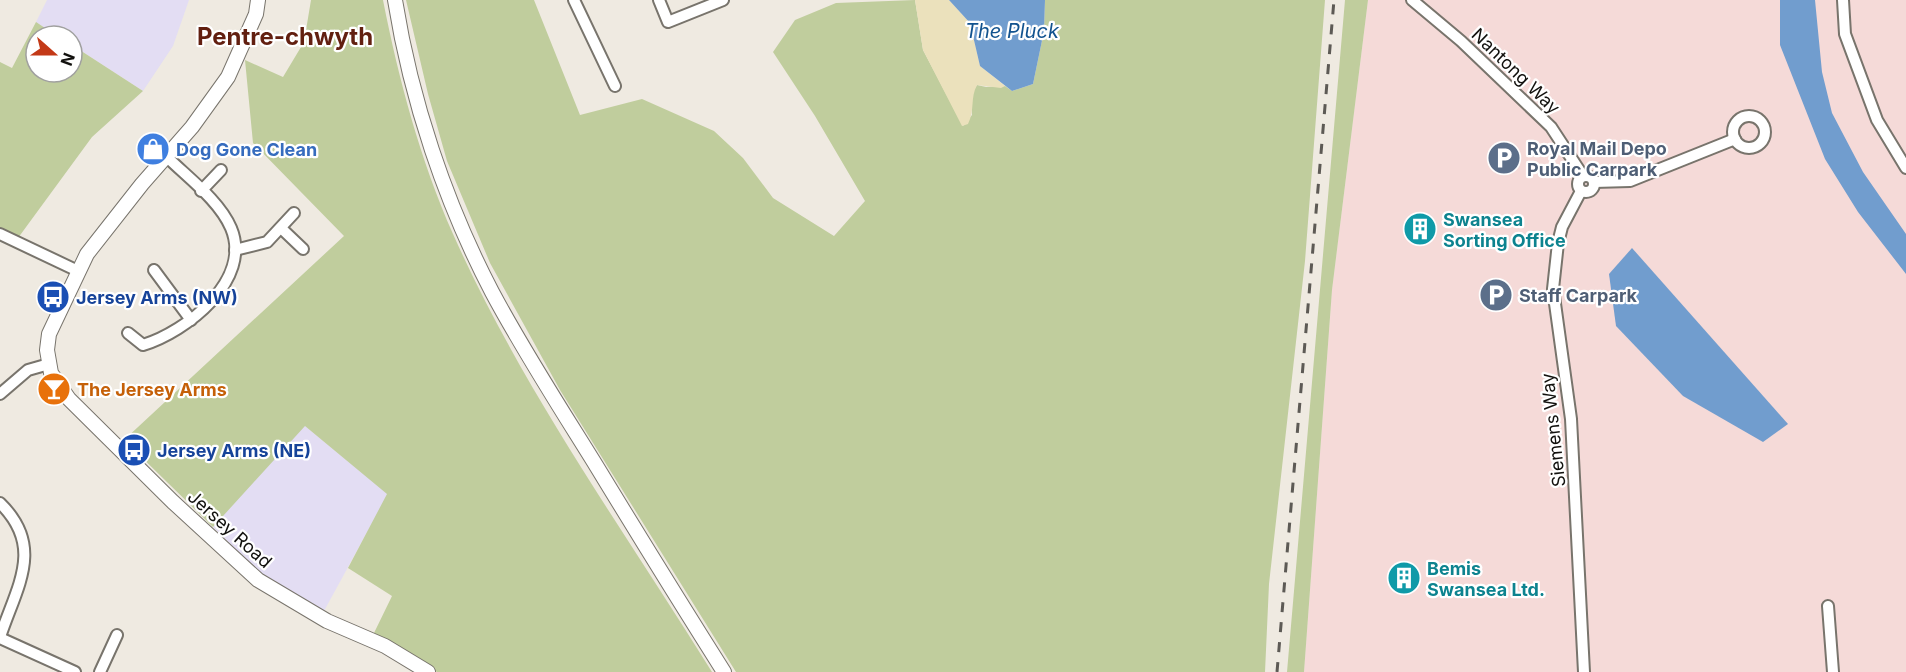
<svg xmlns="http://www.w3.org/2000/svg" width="1906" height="672" viewBox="0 0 1906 672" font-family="Inter,sans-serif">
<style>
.commercial{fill:#f5dad8}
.education{fill:#e3ddf3}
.green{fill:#c0cd9d}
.sand{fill:#ebe1bc}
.water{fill:#719dce}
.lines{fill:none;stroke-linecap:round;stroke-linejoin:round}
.minor-casing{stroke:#78746c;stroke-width:14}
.major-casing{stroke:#78746c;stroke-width:16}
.minor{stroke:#fff;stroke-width:10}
.major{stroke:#fff;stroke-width:14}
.rail{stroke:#5d5a55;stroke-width:3;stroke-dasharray:10 10;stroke-linecap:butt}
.labels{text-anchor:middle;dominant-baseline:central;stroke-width:4.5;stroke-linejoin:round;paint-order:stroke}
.street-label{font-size:18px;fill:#12110e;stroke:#fff}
.service-label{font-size:18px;font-weight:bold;fill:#4e5e75;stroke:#fff;text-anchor:start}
.shop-label{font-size:18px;font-weight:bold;fill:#366cbe;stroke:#fff;text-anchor:start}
.culture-label{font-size:18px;font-weight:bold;fill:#0d838f;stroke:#fff;text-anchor:start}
.transit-label{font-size:18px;font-weight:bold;fill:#164399;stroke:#fff;text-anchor:start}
.food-label{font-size:18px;font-weight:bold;fill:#c56008;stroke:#fff;text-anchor:start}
.water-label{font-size:20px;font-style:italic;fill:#12538f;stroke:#fff}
.district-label{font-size:24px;font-weight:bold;fill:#621f10;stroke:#fff}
</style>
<rect width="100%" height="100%" fill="#efeae1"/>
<path class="commercial" d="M1368,0H1906V672H1304L1332,290Z"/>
<g class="education">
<path d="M47,0H189L173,46L143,91L72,45V36H57L36,22Z"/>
<path d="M304,425L388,494L324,611L259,572L213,527Z"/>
</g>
<g class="green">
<path d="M311,0H383C399,81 420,159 453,234C522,389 623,529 712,672H437L374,633L392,596L348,568L387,494L305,426L213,527L124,440L344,236L253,143L245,60L283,77L304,42Z"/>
<path d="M406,0H534L580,115L642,99L714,131L743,158L773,198L834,236L865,201L815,116L773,52L795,20L836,3L915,0L923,50L963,126L972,115L971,95L977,85L986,87L1005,86L1012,91L1033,84L1044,31L1045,0H1325L1305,261L1269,584L1265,672H736L560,390L490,263L447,161L428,94Z"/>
<path d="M1345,0H1368L1332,290L1304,672H1287Z"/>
<path d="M36,22L57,36H36V72H72V45L143,91L92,137L18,238L0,230V62L12,68Z"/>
</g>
<path class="sand" d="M915,0H949L970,23L980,66L1005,86L1001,88L977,85C970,98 975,110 968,124L962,126L923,50Z"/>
<g class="water">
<path d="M949,0H1045L1044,31L1033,84L1012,91L980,66L970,23Z"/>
<path d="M1780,0H1815L1822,72L1832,113L1863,172L1906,234V274L1858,212L1825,159L1780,45Z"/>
<path d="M1632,248L1788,424L1763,442L1683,396L1616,326L1609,274Z"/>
</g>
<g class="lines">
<defs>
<g id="minor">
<path d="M574,0L615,86"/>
<path d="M659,0L668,22L723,0"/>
<path d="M1412,0L1461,41L1551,127L1583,176"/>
<path d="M1843,0L1845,34L1877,120L1906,168"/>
<circle cx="1749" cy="132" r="16"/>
<circle cx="1586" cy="184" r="8"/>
<path d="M1594,182L1630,181L1735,139"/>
<path d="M201,191L221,170"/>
<path d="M1581,191L1562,227L1558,243L1553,289L1571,419L1584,672"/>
<path d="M282,229L303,249"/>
<path d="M0,234L78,271"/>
<path d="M235,250L267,242L294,213"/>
<path d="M154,270L191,320"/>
<path d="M128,333L143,345C186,332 253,280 231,228C219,200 187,177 166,156"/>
<path d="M0,394L28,370L49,364"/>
<path d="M0,503C45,547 17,586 0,637"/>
<path d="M1828,606L1833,672"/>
<path d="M0,638L75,672"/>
<path d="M100,672L117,635"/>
</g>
<g id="major">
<path d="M258,0L256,14L228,77L192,127L142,184L87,254L49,334L47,350L51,373L69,399L173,502L258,580L327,621L385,646L428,672"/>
<path d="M395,0C411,100 445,202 492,292C524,352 561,409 597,467C639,536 681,604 724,672"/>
</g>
</defs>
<use href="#minor" class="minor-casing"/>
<use href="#major" class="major-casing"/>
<use href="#minor" class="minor"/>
<use href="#major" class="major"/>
<path class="rail" d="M1277,672L1334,0"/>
</g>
<defs>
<symbol id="shop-disc" viewBox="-11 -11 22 22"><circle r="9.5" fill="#3f7fe0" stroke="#fff"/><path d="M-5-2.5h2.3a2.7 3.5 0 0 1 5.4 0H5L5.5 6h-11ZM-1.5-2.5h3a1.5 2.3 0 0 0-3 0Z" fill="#fff"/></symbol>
<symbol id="parking-disc" viewBox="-11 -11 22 22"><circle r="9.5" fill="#5c6f8a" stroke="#fff"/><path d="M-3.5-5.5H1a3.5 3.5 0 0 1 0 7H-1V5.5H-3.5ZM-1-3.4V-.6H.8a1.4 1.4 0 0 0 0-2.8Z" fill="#fff"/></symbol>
<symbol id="building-disc" viewBox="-11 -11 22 22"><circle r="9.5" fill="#0f9aa8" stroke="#fff"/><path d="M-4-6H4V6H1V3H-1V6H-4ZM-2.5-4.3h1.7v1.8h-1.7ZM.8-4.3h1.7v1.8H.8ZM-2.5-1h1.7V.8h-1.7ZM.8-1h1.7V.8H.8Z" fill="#fff"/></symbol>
<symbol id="bus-disc" viewBox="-11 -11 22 22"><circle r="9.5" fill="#1a4fb4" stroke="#fff"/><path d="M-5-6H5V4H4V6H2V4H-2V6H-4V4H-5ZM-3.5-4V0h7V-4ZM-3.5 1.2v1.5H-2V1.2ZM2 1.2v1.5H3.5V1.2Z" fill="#fff"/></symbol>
<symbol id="bar-disc" viewBox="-11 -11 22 22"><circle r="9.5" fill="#e8710a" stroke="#fff"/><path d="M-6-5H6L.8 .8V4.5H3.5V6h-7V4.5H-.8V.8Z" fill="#fff"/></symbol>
</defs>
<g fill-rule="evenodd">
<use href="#shop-disc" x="134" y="130" width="38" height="38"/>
<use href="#parking-disc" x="1485" y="139" width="38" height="38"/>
<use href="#building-disc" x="1401" y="210" width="38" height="38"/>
<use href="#parking-disc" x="1477" y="276" width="38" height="38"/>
<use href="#bus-disc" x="34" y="278" width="38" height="38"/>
<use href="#bar-disc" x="35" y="370" width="38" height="38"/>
<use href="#bus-disc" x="115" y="431" width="38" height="38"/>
<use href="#building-disc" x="1385" y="559" width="38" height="38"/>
</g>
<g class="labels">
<g class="street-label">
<text transform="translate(1516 71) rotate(44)">Nantong Way</text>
<text transform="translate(1553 430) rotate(-96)">Siemens Way</text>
<text transform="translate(230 529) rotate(42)">Jersey Road</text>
</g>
<g class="service-label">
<text x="1527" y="148">Royal Mail Depo<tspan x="1527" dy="21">Public Carpark</tspan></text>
<text x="1519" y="295">Staff Carpark</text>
</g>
<g class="shop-label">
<text x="176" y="149">Dog Gone Clean</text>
</g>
<g class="culture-label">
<text x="1443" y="219">Swansea<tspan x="1443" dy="21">Sorting Office</tspan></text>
<text x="1427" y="568">Bemis<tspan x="1427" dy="21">Swansea Ltd.</tspan></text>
</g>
<g class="transit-label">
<text x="76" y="297">Jersey Arms (NW)</text>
<text x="157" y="450">Jersey Arms (NE)</text>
</g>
<g class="food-label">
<text x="77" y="389">The Jersey Arms</text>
</g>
<g class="water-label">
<text x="1012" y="31">The Pluck</text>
</g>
<g class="district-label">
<text x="285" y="36">Pentre-chwyth</text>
</g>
</g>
<g transform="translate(54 54) rotate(111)"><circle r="28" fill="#ffffff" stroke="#a0a09f" stroke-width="1.5"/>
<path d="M0-4.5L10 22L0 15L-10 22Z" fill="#c33917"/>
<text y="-9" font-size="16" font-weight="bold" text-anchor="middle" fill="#12110e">N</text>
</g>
</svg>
